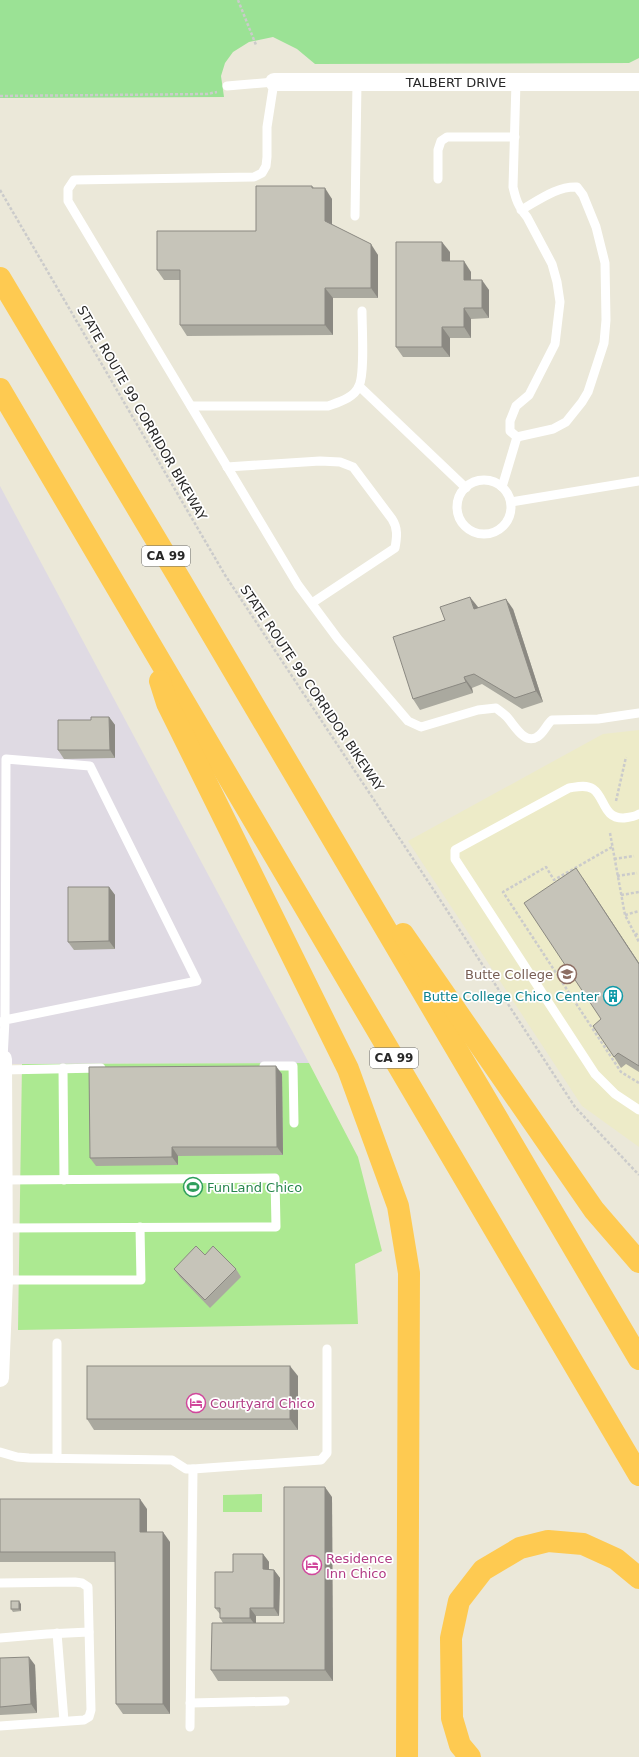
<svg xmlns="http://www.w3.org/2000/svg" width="639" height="1757" viewBox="0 0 639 1757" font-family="'DejaVu Sans',sans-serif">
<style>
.industrial{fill:#dfdae3}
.education{fill:#edebc8}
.green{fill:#9be295}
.pitch{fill:#ace991}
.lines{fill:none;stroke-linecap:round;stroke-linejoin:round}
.path{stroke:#cbcbcb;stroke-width:2.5;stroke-dasharray:3 2;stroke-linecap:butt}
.service{stroke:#fff;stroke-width:9}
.minor{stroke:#fff;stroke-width:18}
.motorway{stroke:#feca51;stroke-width:22}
.wall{fill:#aaa99f}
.shaded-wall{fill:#8b8982}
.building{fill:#c6c4b9;stroke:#8b8982}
.labels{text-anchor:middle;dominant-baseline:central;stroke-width:3.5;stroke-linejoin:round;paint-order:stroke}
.shield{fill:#fff;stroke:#686868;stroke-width:1}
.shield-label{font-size:12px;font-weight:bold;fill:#282828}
.street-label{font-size:13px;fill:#282828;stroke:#fff}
.education-label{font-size:13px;fill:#785e54;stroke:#fff;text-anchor:end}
.culture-label{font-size:13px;fill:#0d838f;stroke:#fff;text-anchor:end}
.leisure-label{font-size:13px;fill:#27864d;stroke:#fff;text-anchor:start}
.hotel-label{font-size:13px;fill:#b23c85;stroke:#fff;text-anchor:start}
</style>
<rect width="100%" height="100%" fill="#ebe8d9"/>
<path class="industrial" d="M0,486L309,1063L0,1064Z"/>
<path class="education" d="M639,730V1147L582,1106L408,841L603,734Z"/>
<path class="green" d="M0,0H639V58L629,63L315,64L297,49L273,37L249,42L233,52L225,63L221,76L224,97L0,98Z"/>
<g class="pitch">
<path d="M309,1063L358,1157L382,1251L355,1264L358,1324L18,1330L22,1064Z"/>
<path d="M262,1494V1512H223V1495Z"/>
</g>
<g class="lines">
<g class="path">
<path d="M238,0L256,45"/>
<path d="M0,96L207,94L217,92"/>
<path d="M0,190L225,575L437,895L575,1107L639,1175"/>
<path d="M616,801L626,757"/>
<path d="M610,833L625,915L639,942"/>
<path d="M612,847L554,880L546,867L503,892L621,1072L639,1083"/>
<path d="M614,859L634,856"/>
<path d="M617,876L637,873"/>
<path d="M621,895L639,892"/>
<path d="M625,915L639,911"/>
<path d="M635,935L639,933"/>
</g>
<g class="service">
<path d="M516,82L513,187C516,200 518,206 527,217L552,264L557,282L560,302L555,344L529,395L516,406L510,421V431L517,437L553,429L566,422L582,402L588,392L604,343L606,320L605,263L596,227L583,195L577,187C557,186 539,200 521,210"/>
<path d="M227,86L274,82L267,127V157L266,166L262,173L254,177L74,180L68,189V201L298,585L338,639L408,721L421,727L478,710L496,708C500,711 503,713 506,716C514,724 524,745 537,737C544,733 546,725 552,720L598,719L639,713"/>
<path d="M438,179V150L441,141L447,137H515"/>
<path d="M355,216L357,82"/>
<path d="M359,386L466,488"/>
<path d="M191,406H328C339,402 354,398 359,386C365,374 362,327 362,311"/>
<path d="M227,467L320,461L340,462L353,467L392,519C398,528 397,537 395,548L312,603"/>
<circle cx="484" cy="507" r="27"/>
<path d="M502,487L517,437"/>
<path d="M511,502L639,481"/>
<path d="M639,814C634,817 630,817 624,818C603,819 605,797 593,789C586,784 576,787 569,788L455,850V859L595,1074L615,1094L639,1110"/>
<path d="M0,1022L5,1020L197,981L90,766L6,759L5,1020L3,1059"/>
<path d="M264,1066H293L294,1123"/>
<path d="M63,1068L64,1180"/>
<path d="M3,1070L101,1068"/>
<path d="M4,1180L275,1178L276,1227L4,1228"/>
<path d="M4,1280H141L140,1227"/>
<path d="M0,1452L17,1457L29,1458L172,1460L186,1469H193L321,1460L327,1453V1349"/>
<path d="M57,1458V1343"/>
<path d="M0,1583L75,1582L82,1583L88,1587L91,1710L89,1717L84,1720L0,1726"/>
<path d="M57,1633L64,1721"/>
<path d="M0,1638L47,1634L89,1632"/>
<path d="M190,1703L285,1701"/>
<path d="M190,1727L193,1469"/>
</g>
<g class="minor">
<path id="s1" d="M274,82H639"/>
<path d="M0,1378L4,1280L3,1059"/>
</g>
<g class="motorway">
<path d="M0,278L179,578L639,1359"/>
<path d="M0,389L639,1475"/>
<path d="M160,681L167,703L348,1069L398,1206L409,1273L407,1757"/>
<path d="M403,934L594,1210L639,1262"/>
<path d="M470,1757L460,1745L452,1718L451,1638L459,1601L483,1570L520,1548L548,1541L583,1544L616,1559L639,1578"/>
</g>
</g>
<g class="wall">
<path d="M312,186L314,188L332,199V225L378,255V298H333V335L187,336L180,325V280H164L157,270L256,231Z"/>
<path d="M450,252V261L471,272V280L489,290V318L471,319V338H450V357H403L396,347Z"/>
<path d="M478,608L513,609L543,702L522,709L482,684L472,688L473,693L420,710L413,699L445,620Z"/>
<path d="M109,717L115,725V758L64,759L58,750L91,720Z"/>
<path d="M583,878L639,963V1072L626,1064L621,1068L614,1057L601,1019Z"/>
<path d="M109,887L115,895V949L74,950L68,942Z"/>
<path d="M282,1074L283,1155L178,1156V1165L96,1166L90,1158Z"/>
<path d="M205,1255L236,1269L241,1277L210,1308L180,1277L174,1269Z"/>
<path d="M298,1376V1430H94L87,1419Z"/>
<path d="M332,1497L333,1681H218L211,1670L223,1623L220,1618V1614L215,1608L233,1572L263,1554L269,1562V1569L274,1570L280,1578L279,1616H256V1623H284Z"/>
<path d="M0,1499L147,1509V1532L170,1542V1714H123L116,1704L115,1562H0Z"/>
<path d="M21,1604V1611L13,1612L11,1609Z"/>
<path d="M0,1658L35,1665L37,1713L0,1715Z"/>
</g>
<g class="shaded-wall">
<path d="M325,188L332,199V232L325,221Z"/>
<path d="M442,242L450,252V272L442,261Z"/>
<path d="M371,244L378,255V298L371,288Z"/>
<path d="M464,261L471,272V290L464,280Z"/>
<path d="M482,280L489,290V318L482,308Z"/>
<path d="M325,288L333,298V335L325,325Z"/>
<path d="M464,308L471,319V338L464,327Z"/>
<path d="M442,327L450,338V357L442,347Z"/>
<path d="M470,597L478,607L482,620L474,609Z"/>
<path d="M506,599L513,609L543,702L536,691Z"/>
<path d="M464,677L472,688L473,693L466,682Z"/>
<path d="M109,717L115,725V758L110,750Z"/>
<path d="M576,868L639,963V964Z"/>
<path d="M109,887L115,895V949L109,941Z"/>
<path d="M276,1066L282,1074L283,1155L277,1147Z"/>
<path d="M172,1147L178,1156V1165L172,1157Z"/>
<path d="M290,1366L298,1376V1430L290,1419Z"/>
<path d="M325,1487L332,1497L333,1681L325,1670Z"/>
<path d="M140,1499L147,1509V1543L140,1532Z"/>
<path d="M163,1532L170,1542V1714L163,1704Z"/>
<path d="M263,1554L269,1562V1577L263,1569Z"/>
<path d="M274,1570L280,1578L279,1616L274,1608Z"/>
<path d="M19,1601L21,1604V1611L19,1609Z"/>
<path d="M250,1608L256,1616V1626L250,1618Z"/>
<path d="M29,1657L35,1665L37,1713L31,1704Z"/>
</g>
<g class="building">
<path d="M256,186H312V188H325V221L371,244V288H325V325H180V270H157V231H256Z"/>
<path d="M396,242H442V261H464V280H482V308H464V327H442V347H396Z"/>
<path d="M470,597L474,609L506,599L536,691L515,698L474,674L464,677L466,682L413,699L393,637L445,620L440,607Z"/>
<path d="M91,717H109L110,750H58V720H91Z"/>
<path d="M576,868L639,964V1066L618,1053L614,1057L593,1026L601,1019L524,903Z"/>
<path d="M68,887H109V941L68,942Z"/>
<path d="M276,1066L277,1147H172V1157L90,1158L89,1067Z"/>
<path d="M196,1246L205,1255L213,1246L236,1269L205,1300L174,1269Z"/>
<rect x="87" y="1366" width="203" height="53"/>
<path d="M284,1487H325V1670H211L212,1623H284Z"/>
<path d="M0,1499H140V1532H163V1704H116L115,1552H0Z"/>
<path d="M233,1554H263V1569L274,1570V1608H250V1618H220V1608H215V1572H233Z"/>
<rect x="11" y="1601" width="8" height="8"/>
<path d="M29,1657L31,1704L0,1707V1658Z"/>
</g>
<defs>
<symbol id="university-ring" viewBox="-11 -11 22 22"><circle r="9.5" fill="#fff" stroke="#8d6e63" stroke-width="1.5"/><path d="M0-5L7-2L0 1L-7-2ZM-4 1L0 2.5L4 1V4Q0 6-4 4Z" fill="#8d6e63"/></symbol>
<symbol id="building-ring" viewBox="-11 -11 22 22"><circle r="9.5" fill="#fff" stroke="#0f9aa8" stroke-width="1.5"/><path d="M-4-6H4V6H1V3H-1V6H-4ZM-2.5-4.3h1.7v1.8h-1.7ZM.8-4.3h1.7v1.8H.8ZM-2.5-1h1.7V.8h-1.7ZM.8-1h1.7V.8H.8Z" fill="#0f9aa8"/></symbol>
<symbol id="stadium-ring" viewBox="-11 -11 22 22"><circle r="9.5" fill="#fff" stroke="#2e9e5b" stroke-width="1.5"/><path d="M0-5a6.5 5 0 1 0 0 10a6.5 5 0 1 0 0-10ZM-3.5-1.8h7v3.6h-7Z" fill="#2e9e5b"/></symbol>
<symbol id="hotel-ring" viewBox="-11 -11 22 22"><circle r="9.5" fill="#fff" stroke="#d1479c" stroke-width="1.5"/><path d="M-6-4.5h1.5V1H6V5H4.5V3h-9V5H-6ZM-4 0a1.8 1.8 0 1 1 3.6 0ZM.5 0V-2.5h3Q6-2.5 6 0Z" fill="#d1479c"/></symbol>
</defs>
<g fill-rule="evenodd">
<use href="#university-ring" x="556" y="963" width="22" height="22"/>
<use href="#building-ring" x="602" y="985" width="22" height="22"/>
<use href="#stadium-ring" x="182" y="1176" width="22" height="22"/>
<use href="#hotel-ring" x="185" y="1392" width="22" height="22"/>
<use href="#hotel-ring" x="301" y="1554" width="22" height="22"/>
</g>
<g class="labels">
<g class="shield">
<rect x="142" y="546" width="48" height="20" rx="3"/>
<rect x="370" y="1048" width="48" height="20" rx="3"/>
</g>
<g class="shield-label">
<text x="166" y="556">CA 99</text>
<text x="394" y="1058">CA 99</text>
</g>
<g class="street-label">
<text stroke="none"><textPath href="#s1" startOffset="182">TALBERT DRIVE</textPath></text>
<text transform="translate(142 413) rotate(60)">STATE ROUTE 99 CORRIDOR BIKEWAY</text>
<text transform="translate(312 688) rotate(56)">STATE ROUTE 99 CORRIDOR BIKEWAY</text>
</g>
<g class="education-label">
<text x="553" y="974">Butte College</text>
</g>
<g class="culture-label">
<text x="599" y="996">Butte College Chico Center</text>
</g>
<g class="leisure-label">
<text x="207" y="1187">FunLand Chico</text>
</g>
<g class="hotel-label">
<text x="210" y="1403">Courtyard Chico</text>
<text x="326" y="1558">Residence<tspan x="326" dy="15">Inn Chico</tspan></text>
</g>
</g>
</svg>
